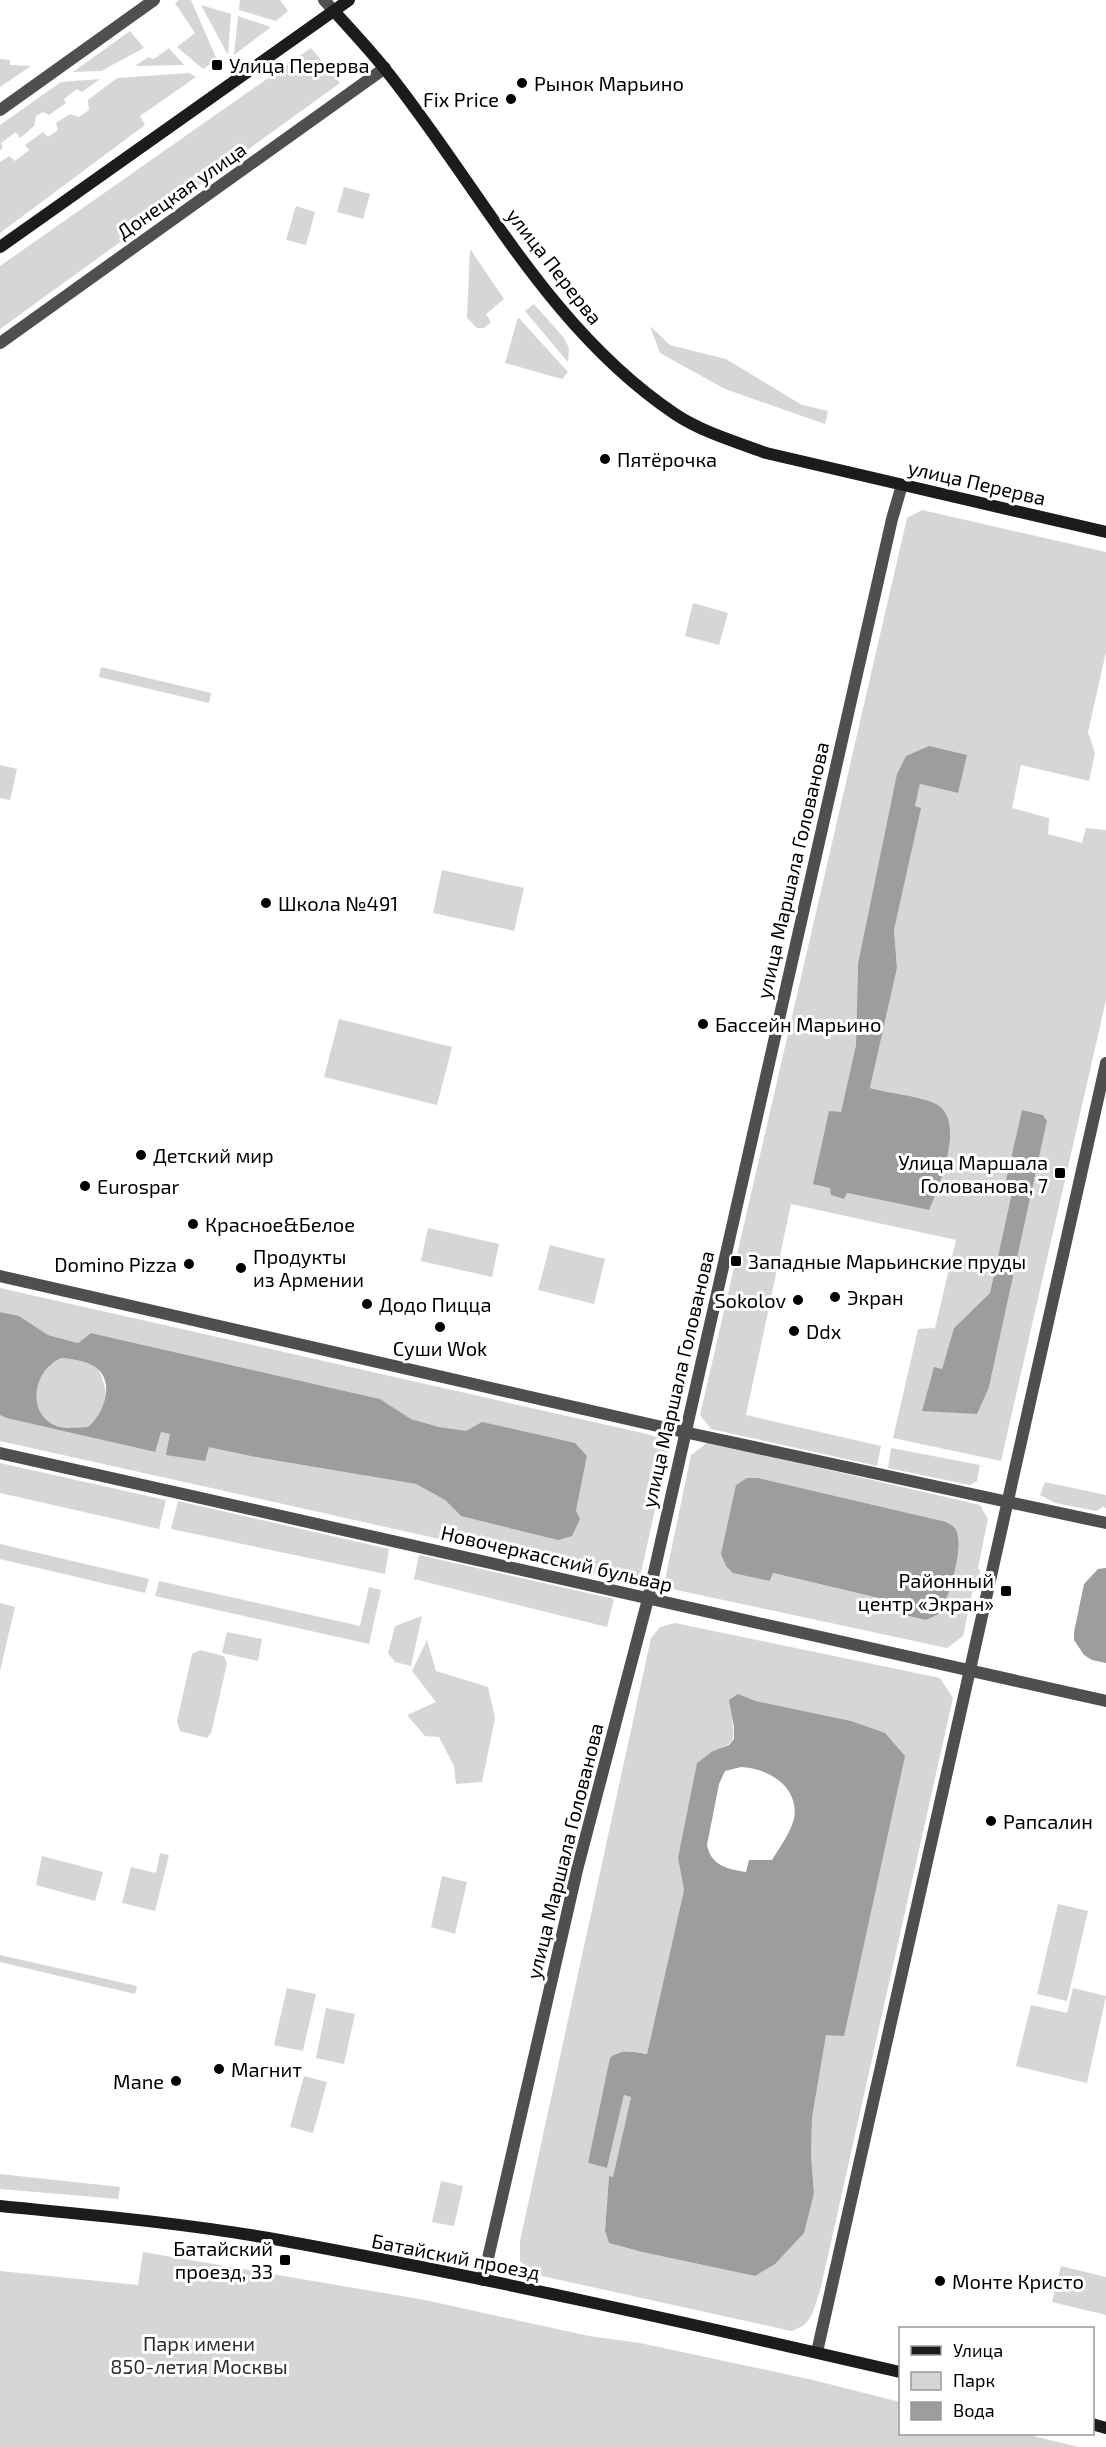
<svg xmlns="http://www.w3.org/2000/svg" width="1106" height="2447" viewBox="0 0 1106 2447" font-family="'Exo 2',sans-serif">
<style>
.green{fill:#d6d6d6;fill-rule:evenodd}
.water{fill:#9d9d9d;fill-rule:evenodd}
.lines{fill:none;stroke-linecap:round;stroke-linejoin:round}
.minor{stroke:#4f4f4f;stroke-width:12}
.tertiary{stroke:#4f4f4f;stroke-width:12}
.secondary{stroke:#1c1c1c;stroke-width:12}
.poi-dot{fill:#000;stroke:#fff;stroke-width:2}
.labels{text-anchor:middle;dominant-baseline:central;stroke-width:6;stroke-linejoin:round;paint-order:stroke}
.poi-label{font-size:20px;fill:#000;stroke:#fff;text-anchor:start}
.street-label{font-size:20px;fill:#000;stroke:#fff}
.park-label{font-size:20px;fill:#2d2d2d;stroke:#fff}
</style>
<rect width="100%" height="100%" fill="#fff"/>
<g class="green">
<path d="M179,0H191L217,60L203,69L177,47L195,33L175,3Z"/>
<path d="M240,0H280L288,11L276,21L239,10Z"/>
<path d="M201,5L231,14L228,55Z"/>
<path d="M238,16L271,27L234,55Z"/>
<path d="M130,31L144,48L101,71L73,72Z"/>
<path d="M169,48L184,65L135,66L148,57L154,59Z"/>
<path d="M311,48L340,83L0,329V266Z"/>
<path d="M0,59L10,60V65L31,66L0,87Z"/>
<path d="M189,73L196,77L140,116L145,125L0,233V162L9,156L15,161L29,150L25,145L43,132L48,137L58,130L56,123L70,114L79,117L89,110L88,100L117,78Z"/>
<path d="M100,79L82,92L77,89L64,99L66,103L49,115L43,112L36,116L34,126L20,138L16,132L1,143L3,148L0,150V125L61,82Z"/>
<path d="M344,187L370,194L363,219L337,212Z"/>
<path d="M296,206L315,212L306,245L286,240Z"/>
<path d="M470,249L504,299L486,314L491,322L484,328H477L467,318Z"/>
<path d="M534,304L564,338L569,348L568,362L525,311Z"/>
<path d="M518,317L568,372L562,379L505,363Z"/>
<path d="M650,326L670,345L726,359L802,405L828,411L825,424L725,389L660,353Z"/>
<path d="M922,510L1106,552V652L1088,732L1095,753L1089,781L1021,765L1012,808L1049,818L1048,834L1082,843L1086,828L1106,830V1000L1001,1461L893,1438L918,1329L935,1328L956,1240L791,1204L746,1415L881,1446L877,1466L711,1429L700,1415L907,518ZM929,746L958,793L920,784L915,806L920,809L894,930L897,968L870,1088L936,1104L929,1210L846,1193L845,1198L831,1195L829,1111L841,1113L856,1045L858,964ZM1022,1110L1043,1115L1047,1121L989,1387L922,1411L934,1368L942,1369L954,1328L990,1293L1012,1192L1004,1190Z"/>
<path d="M693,603L728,613L719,645L685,636Z"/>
<path d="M101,667L211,693L209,703L99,677Z"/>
<path d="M0,765L17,769L10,800L0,798Z"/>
<path d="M442,870L524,888L514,931L433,913Z"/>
<path d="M339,1019L452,1047L437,1105L324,1077Z"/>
<path d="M428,1228L499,1244L492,1277L421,1261Z"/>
<path d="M550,1245L605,1259L594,1304L538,1290Z"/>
<path d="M0,1288L647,1434L664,1440L668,1451L640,1577L628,1581L0,1441V1415L154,1452L161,1432L171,1434L167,1455L209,1446L255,1457L416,1484L445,1500L461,1516L576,1511L587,1456L439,1427L411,1419L380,1399L91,1333L78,1343L48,1335L19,1316L0,1312Z"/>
<path d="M62,1358C72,1359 87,1361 95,1367C101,1371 102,1378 104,1384C109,1401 102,1416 88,1427C79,1427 69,1429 60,1427C26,1418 31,1370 62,1358Z"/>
<path d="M708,1442L980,1505L988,1519L978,1568L980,1571L978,1584L973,1589L963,1636L947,1648L672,1589L665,1580L691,1455ZM736,1486L948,1594L941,1613L926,1620L904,1615L905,1604L772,1573L771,1581L722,1554Z"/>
<path d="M891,1448L980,1465L977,1481L970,1485L888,1468Z"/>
<path d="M0,1463L166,1500L159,1529L0,1493Z"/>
<path d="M1045,1482L1106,1495V1508L1103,1507L1096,1511L1055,1503L1040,1495Z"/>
<path d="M178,1501L389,1549L385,1574L171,1529Z"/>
<path d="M0,1544L149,1579L145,1593L0,1559Z"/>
<path d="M419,1555L614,1599L607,1627L414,1579Z"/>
<path d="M159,1581L360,1626L369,1587L381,1590L369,1644L155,1596Z"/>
<path d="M0,1603L15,1607L0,1671Z"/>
<path d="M422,1616L411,1666L395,1662L388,1653L395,1626Z"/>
<path d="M675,1623L940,1678L953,1698L820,2291C813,2310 813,2325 791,2331L533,2274L520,2261V2241L651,1638L660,1627ZM738,1694L756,1701L851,1721L863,1726L843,2036L826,2034L812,2118L811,2156L814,2193L755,2276L642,2252L609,2243L605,2231L609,2177H613L631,2097L624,2095L607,2168L588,2163L616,2053L629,2051L647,2054L684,1890L678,1858L713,1751C737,1742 734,1741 732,1717C731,1710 736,1701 738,1694Z"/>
<path d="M227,1632L262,1639L258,1661L222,1653Z"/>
<path d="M427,1640L436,1671L488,1687L495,1718L482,1782L456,1784L454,1766L439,1737L425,1736L407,1715L436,1702L412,1671Z"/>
<path d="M200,1650L224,1656L227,1664L211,1733L207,1738L180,1731L177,1722L192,1654Z"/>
<path d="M160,1853L169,1855L155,1911L122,1903L131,1867L156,1873Z"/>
<path d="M42,1856L103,1872L95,1901L36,1885Z"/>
<path d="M442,1876L467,1882L455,1934L431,1927Z"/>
<path d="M1058,1904L1088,1911L1067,2001L1037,1994Z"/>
<path d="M0,1955L137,1986L135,1994L0,1962Z"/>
<path d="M287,1988L316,1994L303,2051L274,2045Z"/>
<path d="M1073,1988L1106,1996L1087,2083L1016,2066L1031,2005L1067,2013Z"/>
<path d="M326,2008L355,2014L344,2064L316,2058Z"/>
<path d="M304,2076L327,2082L313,2133L290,2127Z"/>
<path d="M0,2174L120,2187L118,2199L0,2189Z"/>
<path d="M441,2181L463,2186L454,2226L432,2222Z"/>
<path d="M143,2252L425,2300L589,2336L640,2343L813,2380L900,2402V2434H1025L1079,2447H0V2271L138,2285Z"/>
<path d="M1061,2266L1106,2277V2315L1052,2302Z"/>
</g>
<g class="water">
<path d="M929,746L967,755L958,793L920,784L915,806L921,808L894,930L897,968L870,1088C891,1094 914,1095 934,1103C968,1117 939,1187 929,1210L847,1193L844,1199L831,1195L830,1188L813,1184L829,1111L841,1112L856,1045L858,964L897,774L906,756Z"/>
<path d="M1022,1110L1043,1115L1047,1121L989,1387L977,1414L922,1411L934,1367L942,1369L954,1328L990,1293L1012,1192L1004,1189Z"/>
<path d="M0,1312L19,1316L48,1335L78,1343L91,1333L380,1399L411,1419L439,1427L466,1431L482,1422L575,1443L587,1456L576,1511L580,1519L572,1536L558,1540L461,1516L445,1500L416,1484L255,1457L209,1447L205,1461L166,1455L170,1434L161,1432L155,1452L7,1418L0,1415ZM62,1358C72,1359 87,1361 95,1367C116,1381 104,1414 88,1427C79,1427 69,1429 60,1427C26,1418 31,1370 62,1358Z"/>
<path d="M747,1478H758L946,1522C948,1524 952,1525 954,1527C967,1542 948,1597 941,1613L926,1620L904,1615V1604L773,1573L770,1581L733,1573L726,1566L721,1554L736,1485Z"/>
<path d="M1106,1568V1663L1092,1660L1084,1655L1074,1640V1632L1084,1584L1098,1569Z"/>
<path d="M738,1694L756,1701L851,1721L885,1733L905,1756L844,2036L826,2035L812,2118L811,2155L814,2193L804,2233L775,2264L755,2276L642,2252L609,2243L605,2231L609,2176L613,2177L631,2097L624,2095L607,2168L588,2163L610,2058C621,2048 634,2052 647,2054L684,1890L678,1858L697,1763L713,1751L729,1745L734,1739V1727L729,1700ZM741,1767C768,1768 800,1787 794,1819C790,1833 780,1847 772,1860H749L746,1872C728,1869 711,1866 707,1845L719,1784L725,1771Z"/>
</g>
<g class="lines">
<g class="minor">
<path d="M0,110L154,0"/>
<path d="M0,343L385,68"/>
<path d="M0,1276L684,1432"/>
</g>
<g class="tertiary">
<path d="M324,0L334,11"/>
<path d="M684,1432L1106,1523"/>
<path d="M0,1453L1106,1701"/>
<path d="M483,2280L577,1870L648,1599L892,519L902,485"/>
<path d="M817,2352L1106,1063"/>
</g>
<g class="secondary">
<path d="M334,11C351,30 369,49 385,69C479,186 547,328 675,414C702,432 736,442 766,453L1106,532"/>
<path d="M0,247L349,0"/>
<path d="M0,2206C91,2215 184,2223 274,2239C484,2277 693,2324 900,2372"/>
<path d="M1092,2424L1106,2428"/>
</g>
</g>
<g class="poi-dot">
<rect x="211" y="59" width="12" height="12" rx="3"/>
<circle cx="522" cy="83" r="6"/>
<circle cx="511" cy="99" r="6"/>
<circle cx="605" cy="459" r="6"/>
<circle cx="266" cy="903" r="6"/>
<circle cx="703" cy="1024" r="6"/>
<circle cx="141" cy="1155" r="6"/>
<rect x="1054" y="1167" width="12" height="12" rx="3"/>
<circle cx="85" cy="1186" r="6"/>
<circle cx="193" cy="1224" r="6"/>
<rect x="730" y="1255" width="12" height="12" rx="3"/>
<circle cx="189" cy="1264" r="6"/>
<circle cx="241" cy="1268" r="6"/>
<circle cx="835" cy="1297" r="6"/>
<circle cx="798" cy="1300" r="6"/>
<circle cx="367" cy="1304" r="6"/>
<circle cx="440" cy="1327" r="6"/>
<circle cx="794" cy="1331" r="6"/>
<rect x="1000" y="1585" width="12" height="12" rx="3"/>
<circle cx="991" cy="1821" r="6"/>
<circle cx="219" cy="2069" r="6"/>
<circle cx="176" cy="2081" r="6"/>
<rect x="279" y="2254" width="12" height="12" rx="3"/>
<circle cx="940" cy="2281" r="6"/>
</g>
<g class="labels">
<g class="poi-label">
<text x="229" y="65">Улица Перерва</text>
<text x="534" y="83">Рынок Марьино</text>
<text x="499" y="99" text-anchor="end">Fix Price</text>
<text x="617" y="459">Пятёрочка</text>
<text x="278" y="903">Школа №491</text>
<text x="715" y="1024">Бассейн Марьино</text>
<text x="153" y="1155">Детский мир</text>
<text x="1048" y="1162" text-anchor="end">Улица Маршала<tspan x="1048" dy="23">Голованова, 7</tspan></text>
<text x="97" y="1186">Eurospar</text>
<text x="205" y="1224">Красное&amp;Белое</text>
<text x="253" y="1256">Продукты<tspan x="253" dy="23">из Армении</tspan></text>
<text x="748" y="1261">Западные Марьинские пруды</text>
<text x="177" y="1264" text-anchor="end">Domino Pizza</text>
<text x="847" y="1297">Экран</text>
<text x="786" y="1300" text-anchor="end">Sokolov</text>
<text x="379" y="1304">Додо Пицца</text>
<text x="806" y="1331">Ddx</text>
<text x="440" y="1348" text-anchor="middle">Суши Wok</text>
<text x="994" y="1580" text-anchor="end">Районный<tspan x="994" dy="23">центр «Экран»</tspan></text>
<text x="1003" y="1821">Рапсалин</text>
<text x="231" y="2069">Магнит</text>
<text x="164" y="2081" text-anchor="end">Mane</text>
<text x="273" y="2248" text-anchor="end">Батайский<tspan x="273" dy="23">проезд, 33</tspan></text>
<text x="952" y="2281">Монте Кристо</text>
</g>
<g class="street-label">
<text transform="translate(181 190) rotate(-35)">Донецкая улица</text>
<text transform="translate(555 266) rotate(52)">улица Перерва</text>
<text transform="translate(977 482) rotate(13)">улица Перерва</text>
<text transform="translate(792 870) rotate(-77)">улица Маршала Голованова</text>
<text transform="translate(677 1379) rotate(-77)">улица Маршала Голованова</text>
<text transform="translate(557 1558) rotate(13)">Новочеркасский бульвар</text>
<text transform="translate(564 1851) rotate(-76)">улица Маршала Голованова</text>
<text transform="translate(456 2256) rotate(11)">Батайский проезд</text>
</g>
<g class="park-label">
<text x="199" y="2343">Парк имени<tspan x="199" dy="23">850-летия Москвы</tspan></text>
</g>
</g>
<rect x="899" y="2327" width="195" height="108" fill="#ffffff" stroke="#999999" stroke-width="1.5"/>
<rect x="911" y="2346" width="30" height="9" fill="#1c1c1c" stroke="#999999" stroke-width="1.5"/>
<text x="953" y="2357" font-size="18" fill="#000000">Улица</text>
<rect x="911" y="2372" width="30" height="18" fill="#d6d6d6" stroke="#999999" stroke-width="1.5"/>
<text x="953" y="2387" font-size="18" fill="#000000">Парк</text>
<rect x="911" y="2402" width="30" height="18" fill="#9d9d9d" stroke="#999999" stroke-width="1.5"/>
<text x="953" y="2417" font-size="18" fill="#000000">Вода</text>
</svg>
